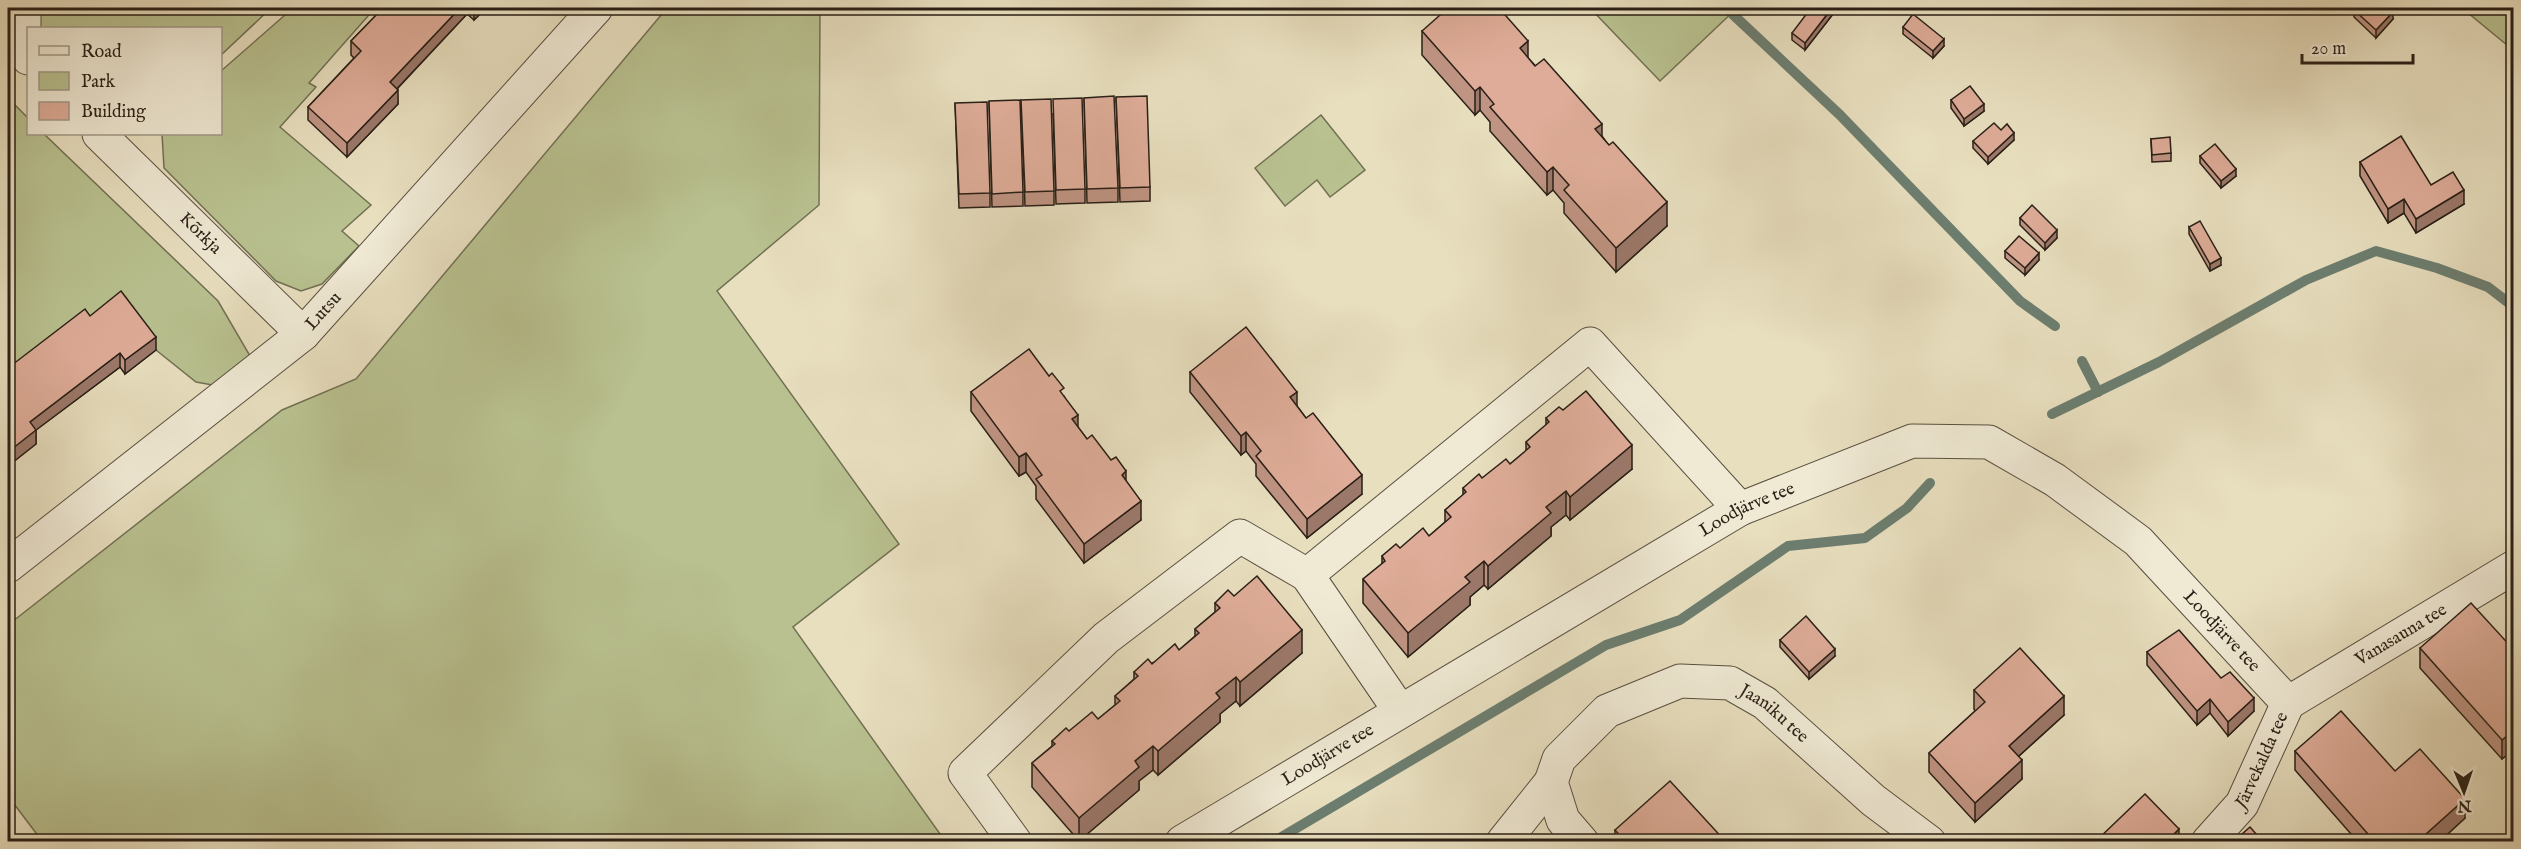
<svg xmlns="http://www.w3.org/2000/svg" width="2521" height="849" viewBox="0 0 2521 849" font-family="'IM FELL English',serif">
<style>
.green{fill:#b9c190;stroke:#717053;stroke-width:1.5}
.lines{fill:none;stroke-linecap:round;stroke-linejoin:round}
.stream{stroke:#6c7e70;stroke-width:10}
.minor-casing{stroke:#594f40;stroke-width:35}
.minor{stroke:#f0ead5;stroke-width:33}
.wall{fill:#bf9483;stroke:#291f16;stroke-width:1.5}
.shaded-wall{fill:#9b786a;stroke:#291f16;stroke-width:1.5}
.building{fill:#deac98;stroke:#291f16;stroke-width:1.5}
.labels{text-anchor:middle;dominant-baseline:central;stroke-width:4.5;stroke-linejoin:round;paint-order:stroke}
.street-label{font-size:18px;fill:#291f16;stroke:#f0ead5}
</style>
<rect width="100%" height="100%" fill="#e8dfbf"/>
<filter id="stains"><feTurbulence type="fractalNoise" baseFrequency=".00333" numOctaves="4"/><feColorMatrix values="0 0 0 0 .2 0 0 0 0 .09 0 0 0 0 .02 0 0 0 .5 -.17"/></filter>
<radialGradient id="worn" r=".72"><stop offset=".6" stop-color="#630" stop-opacity="0"/><stop offset="1" stop-color="#630" stop-opacity=".3"/></radialGradient>
<g class="green">
<path d="M50,8H271L221,55L220,28H40L39,13Z"/>
<path d="M293,8H375L309,83L316,87L280,127L371,205L342,231L359,246L322,284L301,291L276,281L164,168L162,134H220L221,71Z"/>
<path d="M667,8H820L819,205L717,291L899,544L793,627L945,841H42L8,796V625L282,410L356,379Z"/>
<path d="M1590,8H1737L1660,81Z"/>
<path d="M2462,8H2513V50Z"/>
<path d="M8,103H13L28,118V134H44L218,301L253,361L218,386L196,382L156,350L121,305L8,381Z"/>
<path d="M1321,115L1365,170L1330,197L1317,180L1285,206L1255,168Z"/>
</g>
<g class="lines">
<g class="stream">
<path d="M1726,8L1840,115L2020,301L2055,326"/>
<path d="M2082,361L2098,392"/>
<path d="M2052,414L2159,362L2306,280L2376,251L2437,268L2488,287L2514,307"/>
<path d="M1273,842L1606,645L1680,620L1788,546L1865,538L1907,508L1930,483"/>
</g>
<defs>
<g id="minor">
<path d="M24,8V53L28,58"/>
<path id="s1" d="M99,134L303,334"/>
<path id="s2" d="M8,566L303,334L596,8"/>
<path d="M1307,575L1400,711"/>
<path id="s3" d="M2288,703L2514,567"/>
<path d="M1015,842L965,773L1106,638L1240,536L1307,575L1590,344L1740,509"/>
<path id="s4" d="M1182,842L1740,509L1912,441L1989,442L2055,480L2138,541L2288,703"/>
<path d="M1503,842L1551,782"/>
<path id="s5" d="M1582,842L1563,820L1551,782L1559,759L1607,711L1680,681L1730,683L1765,703L1873,800L1929,842"/>
<path id="s6" d="M2208,842L2242,804L2288,703"/>
</g>
</defs>
<use href="#minor" class="minor-casing"/>
<use href="#minor" class="minor"/>
</g>
<g class="wall">
<path d="M383,8H486L474,20L467,14L397,89L398,104L347,157L308,120V107L354,58L351,55V41Z"/>
<path d="M1833,8V14L1805,50L1792,40V33Z"/>
<path d="M2354,10L2393,19L2376,38L2354,17Z"/>
<path d="M1903,27L1944,46L1933,58L1903,34Z"/>
<path d="M1422,31L1528,58L1602,136L1667,226L1616,272L1564,213V203L1553,190L1547,195L1490,131V122L1480,110L1475,115L1422,55Z"/>
<path d="M1116,97L1150,187V201L1120,202Z"/>
<path d="M1084,98L1118,188V202L1087,203Z"/>
<path d="M1021,100L1054,191V205L1025,206Z"/>
<path d="M1951,100L1984,111L1964,126L1951,108Z"/>
<path d="M989,101L1023,192V206L992,207Z"/>
<path d="M955,103L990,193V207L959,208Z"/>
<path d="M1053,113L1085,189V203L1056,204Z"/>
<path d="M2001,130L2014,140L1988,164L1973,148V141Z"/>
<path d="M2151,139L2171,153V161L2152,162Z"/>
<path d="M2200,156L2236,176L2221,188L2200,163Z"/>
<path d="M2360,162L2431,185L2464,204L2416,233L2404,213L2388,223L2360,176Z"/>
<path d="M2020,218L2057,238L2045,250L2020,225Z"/>
<path d="M2189,227L2221,265L2210,271L2189,234Z"/>
<path d="M2005,251L2039,260L2025,275L2005,258Z"/>
<path d="M90,316L156,350L125,374L120,367L36,430V444L8,466V368Z"/>
<path d="M1190,372L1297,406L1362,494L1307,538L1256,476V464L1246,451L1241,455L1190,392Z"/>
<path d="M971,392L1064,396L1078,427L1087,439L1126,481L1141,520L1084,563L1036,499V486L1026,472L1019,476L971,411Z"/>
<path d="M1546,418L1632,469L1570,520L1566,515L1551,527V536L1488,589L1484,585L1470,597V605L1408,657L1363,603V579L1382,564V556L1429,536L1445,522V510L1463,495V488L1510,464L1526,451V442L1546,425Z"/>
<path d="M1234,596L1302,653L1240,706L1236,701L1220,714V722L1158,775L1153,770L1139,781V790L1079,841L1032,787V763L1052,746V741L1069,731L1098,719L1115,705V696L1134,679V672L1179,650L1195,636V629L1215,612V603Z"/>
<path d="M1780,640L1835,656L1809,679L1780,647Z"/>
<path d="M2420,648L2514,650V749L2502,759L2420,668Z"/>
<path d="M2147,652L2221,678L2254,711L2228,736L2210,713L2197,725L2147,665Z"/>
<path d="M1974,690L2064,715L2019,756L2022,779L1975,822L1929,772V753L1975,711L1974,709Z"/>
<path d="M2295,751L2395,771L2465,818L2439,842H2358L2295,770Z"/>
<path d="M1615,830L1726,842H1615Z"/>
</g>
<g class="shaded-wall">
<path d="M460,8H467V14L390,96V82Z"/>
<path d="M474,8H486L474,20Z"/>
<path d="M1832,8L1833,14L1805,50V43Z"/>
<path d="M2393,12V19L2376,38V30Z"/>
<path d="M1944,39V46L1933,58V51Z"/>
<path d="M1528,41V65L1520,48Z"/>
<path d="M1480,87V110L1475,115V91Z"/>
<path d="M398,90V104L347,157V143Z"/>
<path d="M1984,104V111L1964,126V119Z"/>
<path d="M1602,124V148L1595,129Z"/>
<path d="M2014,133V140L1988,164V157Z"/>
<path d="M1553,167V190L1547,195V172Z"/>
<path d="M2236,169V176L2221,188V181Z"/>
<path d="M2464,190V204L2416,233V219Z"/>
<path d="M2404,199V213L2388,223V209Z"/>
<path d="M1667,202V226L1616,272V248Z"/>
<path d="M2057,230V238L2045,250V243Z"/>
<path d="M2039,253V260L2025,275V268Z"/>
<path d="M2221,258V265L2210,271V264Z"/>
<path d="M156,337V350L125,374V360Z"/>
<path d="M120,353V367L36,430V444L8,466V452L30,422Z"/>
<path d="M1297,392V411L1290,397Z"/>
<path d="M1078,415V434L1072,419Z"/>
<path d="M1246,432V451L1241,455V436Z"/>
<path d="M1632,445V469L1570,520V497Z"/>
<path d="M1026,453V472L1019,476V457Z"/>
<path d="M1126,471V491L1122,475Z"/>
<path d="M1362,475V494L1307,538V519Z"/>
<path d="M1566,491V515L1551,527V536L1488,589V566L1546,507Z"/>
<path d="M1141,501V520L1084,563V544Z"/>
<path d="M1484,561V585L1470,597V605L1408,657V633L1465,577Z"/>
<path d="M1302,630V653L1240,706V682Z"/>
<path d="M1835,649V656L1809,679V672Z"/>
<path d="M1236,677V701L1220,714V722L1158,775V751L1216,693Z"/>
<path d="M2064,696V715L2009,765V746Z"/>
<path d="M2254,698V711L2228,736V722Z"/>
<path d="M2210,699V713L2197,725V711Z"/>
<path d="M2514,730V749L2502,759V740Z"/>
<path d="M1153,746V770L1139,781V790L1079,841V818L1135,761Z"/>
<path d="M2022,760V779L1975,822V803Z"/>
<path d="M2465,799V818L2439,842H2417Z"/>
<path d="M2179,829V842H2166Z"/>
</g>
<g class="building">
<path d="M383,8H460L390,82L398,90L347,143L308,107L361,51L351,41Z"/>
<path d="M1448,8H1499L1528,41L1520,48L1535,66L1544,59L1602,124L1595,129L1609,145L1613,142L1667,202L1616,248L1564,190L1569,185L1553,167L1547,172L1490,107L1494,104L1480,87L1475,91L1422,31Z"/>
<path d="M1811,8H1832L1805,43L1792,33Z"/>
<path d="M2356,8H2388L2393,12L2376,30L2354,10Z"/>
<path d="M1913,14L1944,39L1933,51L1903,27Z"/>
<path d="M1970,86L1984,104L1964,119L1951,100Z"/>
<path d="M1114,96L1118,188L1087,189L1084,98Z"/>
<path d="M1147,96L1150,187L1120,188L1116,97Z"/>
<path d="M1082,98L1085,189L1056,190L1053,99Z"/>
<path d="M1051,99L1054,191L1025,192L1021,100Z"/>
<path d="M1020,100L1023,192L992,194L989,101Z"/>
<path d="M987,102L990,193L959,194L955,103Z"/>
<path d="M1994,123L2001,130L2007,124L2014,133L1988,157L1973,141Z"/>
<path d="M2401,136L2431,185L2453,172L2464,190L2416,219L2404,199L2388,209L2360,162Z"/>
<path d="M2170,137L2171,153L2152,155L2151,139Z"/>
<path d="M2215,144L2236,169L2221,181L2200,156Z"/>
<path d="M2032,205L2057,230L2045,243L2020,218Z"/>
<path d="M2200,221L2221,258L2210,264L2189,227Z"/>
<path d="M2019,236L2039,253L2025,268L2005,251Z"/>
<path d="M121,291L156,337L125,360L120,353L30,422L36,430L8,452V368L85,309L90,316Z"/>
<path d="M1246,327L1297,392L1290,397L1306,418L1313,413L1362,475L1307,519L1256,456L1261,451L1246,432L1241,436L1190,372Z"/>
<path d="M1029,349L1049,376L1052,373L1064,388L1060,391L1078,415L1072,419L1087,439L1092,435L1111,460L1116,457L1126,471L1122,475L1141,501L1084,544L1036,479L1042,475L1026,453L1019,457L971,392Z"/>
<path d="M1586,391L1632,445L1570,497L1566,491L1546,507L1551,513L1488,566L1484,561L1465,577L1470,582L1408,633L1363,579L1385,561L1382,556L1396,544L1400,548L1423,528L1429,536L1451,517L1445,510L1466,492L1463,488L1479,474L1482,478L1506,459L1510,464L1530,447L1526,442L1549,422L1546,418L1559,407L1563,410Z"/>
<path d="M1257,576L1302,630L1240,682L1236,677L1216,693L1220,698L1158,751L1153,746L1135,761L1139,767L1079,818L1032,763L1055,744L1052,741L1066,728L1069,731L1092,712L1098,719L1120,701L1115,696L1138,676L1134,672L1148,659L1152,664L1175,644L1179,650L1199,633L1195,629L1220,608L1215,603L1228,590L1234,596Z"/>
<path d="M2471,603L2514,650V730L2502,740L2420,648Z"/>
<path d="M1806,616L1835,649L1809,672L1780,640Z"/>
<path d="M2179,630L2221,678L2230,672L2254,698L2228,722L2210,699L2197,711L2147,652Z"/>
<path d="M2020,648L2064,696L2009,746L2022,760L1975,803L1929,753L1985,702L1974,690Z"/>
<path d="M2341,711L2395,771L2420,749L2465,799L2417,842H2375L2295,751Z"/>
<path d="M1670,781L1726,842H1626L1615,830Z"/>
<path d="M2145,794L2179,829L2166,842H2095Z"/>
<path d="M2250,827L2263,842H2233Z"/>
</g>
<g class="labels">
<g class="street-label">
<text stroke="none"><textPath href="#s1" startOffset="142">Kõrkja</textPath></text>
<text stroke="none"><textPath href="#s2" startOffset="406">Lutsu</textPath></text>
<text stroke="none"><textPath href="#s4" startOffset="656">Loodjärve tee</textPath></text>
<text stroke="none"><textPath href="#s4" startOffset="1214">Loodjärve tee</textPath></text>
<text stroke="none"><textPath href="#s3" startOffset="132">Vanasauna tee</textPath></text>
<text stroke="none"><textPath href="#s5" startOffset="344">Jaaniku tee</textPath></text>
<text stroke="none"><textPath href="#s4" startOffset="170">Loodjärve tee</textPath></text>
<text stroke="none"><textPath href="#s6" startOffset="99">Järvekalda tee</textPath></text>
</g>
</g>
<rect width="2521" height="849" fill="none" stroke="#e8dfbf" stroke-width="30"/>
<rect x="9" y="9" width="2503" height="831" fill="none" stroke="#291f16" stroke-width="3"/>
<rect x="15" y="15" width="2491" height="819" fill="none" stroke="#291f16" stroke-width="1.5"/>
<rect x="27" y="27" width="195" height="108" fill="#f0ead5" stroke="#a09989" stroke-width="1.5"/>
<rect x="39" y="46" width="30" height="9" fill="#f0ead5" stroke="#a09989" stroke-width="1.5"/>
<text x="81" y="57" font-size="18" fill="#291f16">Road</text>
<rect x="39" y="72" width="30" height="18" fill="#b9c190" stroke="#a09989" stroke-width="1.5"/>
<text x="81" y="87" font-size="18" fill="#291f16">Park</text>
<rect x="39" y="102" width="30" height="18" fill="#deac98" stroke="#a09989" stroke-width="1.5"/>
<text x="81" y="117" font-size="18" fill="#291f16">Building</text>
<g transform="translate(2464 792) rotate(178)" stroke="#f0ead5" stroke-width="4.5" paint-order="stroke">
<path d="M0-4.5L10 22L0 15L-10 22Z" fill="#291f16"/>
<text y="-9" font-size="16" font-weight="bold" text-anchor="middle" fill="#291f16">N</text>
</g>
<path d="M2302 54v9h111v-9" fill="none" stroke="#291f16" stroke-width="3"/>
<text x="2311" y="54" font-size="18" fill="#291f16" stroke="#f0ead5" stroke-width="4.5" paint-order="stroke">20 m</text>
<rect width="100%" height="100%" filter="url(#stains)"/>
<rect width="100%" height="100%" fill="url(#worn)"/>
</svg>
